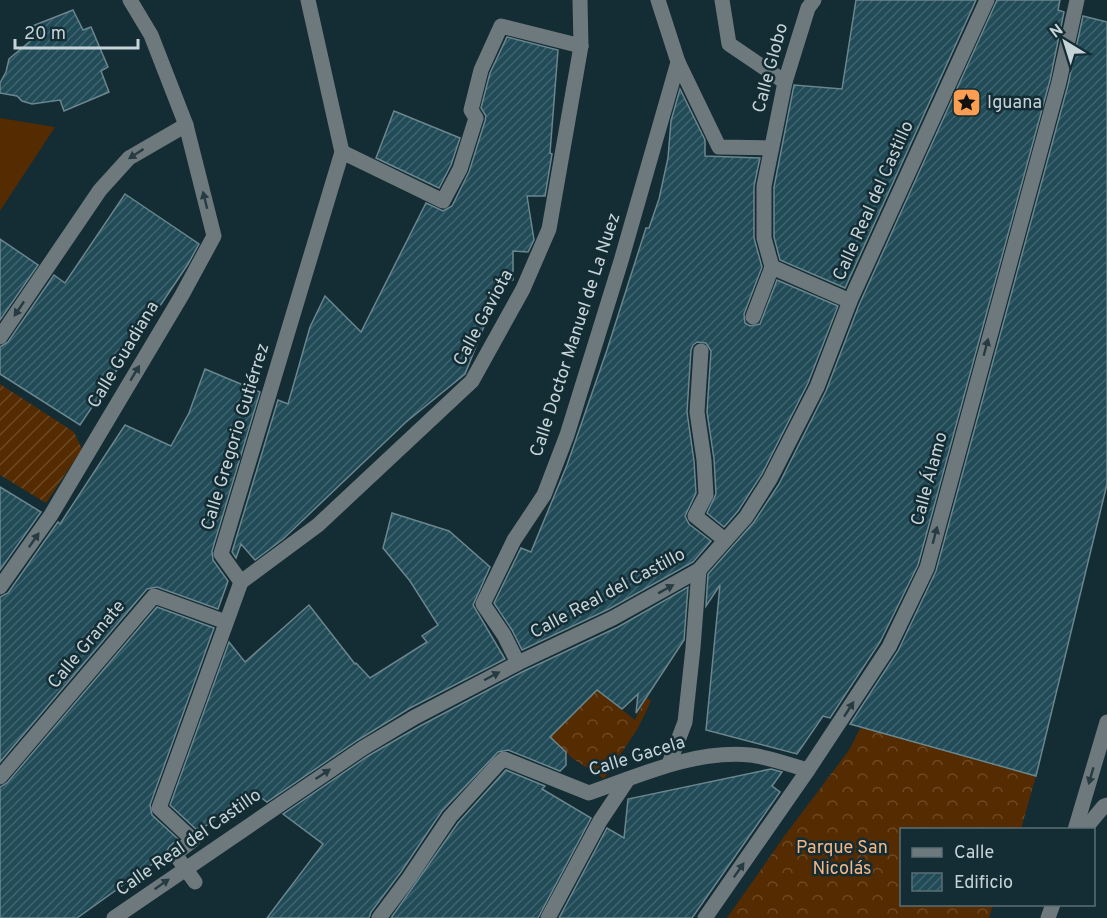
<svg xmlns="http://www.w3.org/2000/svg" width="1107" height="918" viewBox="0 0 1107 918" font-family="Overpass,sans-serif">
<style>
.forest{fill:url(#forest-crowns)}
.garden{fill:url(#garden-furrows)}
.pitch{fill:#552b01}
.building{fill:url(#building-hatch);stroke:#6b868e;stroke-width:1.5}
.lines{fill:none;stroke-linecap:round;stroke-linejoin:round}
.minor{stroke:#6e797d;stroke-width:15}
.oneway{fill:#263b42}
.labels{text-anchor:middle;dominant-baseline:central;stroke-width:5;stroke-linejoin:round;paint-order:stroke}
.street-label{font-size:18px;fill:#c6d4d9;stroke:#142c33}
.poi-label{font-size:18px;fill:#c6d4d9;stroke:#142c33;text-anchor:start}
.park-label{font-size:18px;fill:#f4b687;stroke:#142c33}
</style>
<defs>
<pattern id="forest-crowns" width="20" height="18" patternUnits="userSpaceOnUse" patternTransform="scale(1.5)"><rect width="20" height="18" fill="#552b01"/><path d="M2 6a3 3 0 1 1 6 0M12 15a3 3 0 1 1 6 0" fill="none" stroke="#6c4925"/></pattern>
<pattern id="garden-furrows" width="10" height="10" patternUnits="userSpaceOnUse" patternTransform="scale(1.5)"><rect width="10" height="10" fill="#552b01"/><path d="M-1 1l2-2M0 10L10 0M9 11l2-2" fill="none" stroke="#6c4925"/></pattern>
<pattern id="building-hatch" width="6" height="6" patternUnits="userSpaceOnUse" patternTransform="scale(1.5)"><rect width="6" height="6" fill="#204b57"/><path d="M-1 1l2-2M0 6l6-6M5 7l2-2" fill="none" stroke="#3f646f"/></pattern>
</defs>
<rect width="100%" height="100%" fill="#142c33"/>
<g class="forest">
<path d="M597,690L635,720L646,697L651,701L638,728L604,779L572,758L550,737Z"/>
<path d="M861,727L1036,776L1021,829L902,830V904L993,905L989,918H727L783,838L849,750Z"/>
</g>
<path class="garden" d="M0,384L74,432L82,449L46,503L0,475Z"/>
<path class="pitch" d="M0,118L55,127L0,211Z"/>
<g class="building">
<path d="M856,0H976L845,288L780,260L774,237V187L794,85L842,89Z"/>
<path d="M997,0H1060L1058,10L1064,12L1050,80L918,565L880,642L830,718L823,716L797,754L706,730L720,585L706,606L708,574L754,522L779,484L826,391L859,305Z"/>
<path d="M73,10L83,30L91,27L108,67L101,71L109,92L64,111L60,100L32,104L22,101L17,96L0,93V83L6,72L9,59L34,38L30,27Z"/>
<path d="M1083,16L1107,22V484L1036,776L850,724L898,651L936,571L1068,85Z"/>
<path d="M507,37L558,50L550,153L552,154L545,196H527L534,240L528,252L513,251V280L503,279L465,374L406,422L283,539L255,560L241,544L236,558L232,552L278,400L288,404L310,327L325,296L361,332L426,203L443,211L452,206L469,172L485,121L486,116L481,108L490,73Z"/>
<path d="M680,89L705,140V156L760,158L754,186V238L762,267L744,314L745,323L750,326L760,324L777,280L838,306L808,383L762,474L738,511L724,527L707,513L716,494L714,459L707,412L711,351L706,343L697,342L693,345L691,350L687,412L694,461L696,493L685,516L689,524L711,541L693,562L609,609L522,650L512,630L494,603L521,548L531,552L567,465L607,350L646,228H649L659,199L668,158L671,121Z"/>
<path d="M394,111L460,138L451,165L439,188L376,158Z"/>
<path d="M125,194L199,244L188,264L80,425L0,374V347L8,342L54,275L65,283Z"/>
<path d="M0,239L38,265L0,320Z"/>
<path d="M205,369L260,392L212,551L213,560L228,581L218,609L157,587L147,589L0,762V597L8,593L58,522L60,524L125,425L171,446L189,413Z"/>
<path d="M0,487L41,512L0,570Z"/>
<path d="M392,513L449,531L490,567L473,605L505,659L410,708L358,740L267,802L255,793L198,831L170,805L229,642L245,662L309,605L355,664L356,663L370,678L427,642L422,636L438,625L410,581L383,548Z"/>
<path d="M688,587L684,640L636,713L638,694L622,709L597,690L550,737L566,752V765L560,771L508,750L498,752L442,811L401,872L371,912L369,918H267L323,844L283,814L368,756L420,726L522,672L618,627Z"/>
<path d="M157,607L214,628L150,805L152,815L178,839L169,847L165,855L77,918H0V787L7,783Z"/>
<path d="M771,769L782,772L772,786L780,792L692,918H559L607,828L624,838L628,799Z"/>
<path d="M506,770L545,786L542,789L591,818L538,918H391L458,823Z"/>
</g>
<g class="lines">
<g class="minor">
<path d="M658,0L678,62L719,147L771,148"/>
<path d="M722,0L729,44L785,82"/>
<path d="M342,152L443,201L460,169L476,118L471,110L481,70L501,26L581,46"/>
<path d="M772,267L850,301"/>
<path d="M753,317L772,267L764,238V186L785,82L808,8L814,0"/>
<path d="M0,337L100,190L129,158L186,125"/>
<path d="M701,351L697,412L704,460L706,495L695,516L725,540"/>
<path d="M241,582L318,525L472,381L523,289L549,229L581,46L580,0"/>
<path d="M0,587L51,515L182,295L214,236L186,125L151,35L130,0"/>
<path d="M518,663L504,635L483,604L514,540L544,495L567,435L621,261L678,62"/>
<path d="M669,764L685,722L693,648L699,570"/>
<path d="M0,777L154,596L226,622"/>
<path d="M1075,830L1107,722"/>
<path d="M1084,830L1104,806L1107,805"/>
<path d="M195,882L175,854L193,840L159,808L241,582L221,554L342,152L308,0"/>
<path d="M114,918L363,748L415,717L518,663L613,618L699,570L746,517L770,479L817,387L850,301L987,0"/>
<path d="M379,918L409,878L450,817L498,764L504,759L589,793C641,775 694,750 750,755C769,757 790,765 808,770"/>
<path d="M548,918L600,821L628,779"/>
<path d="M705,918L808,770L889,647L927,568L1059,82L1077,0"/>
<path d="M1048,918L1053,904"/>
</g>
</g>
<defs><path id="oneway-solid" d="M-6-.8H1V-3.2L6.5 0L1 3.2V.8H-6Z" transform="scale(1.5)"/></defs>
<g class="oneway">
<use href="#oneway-solid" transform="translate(136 154) rotate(147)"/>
<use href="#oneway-solid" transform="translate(205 200) rotate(-104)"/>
<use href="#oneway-solid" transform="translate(19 309) rotate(124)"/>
<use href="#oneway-solid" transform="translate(986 347) rotate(-75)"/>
<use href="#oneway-solid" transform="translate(135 373) rotate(-59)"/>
<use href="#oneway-solid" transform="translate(935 535) rotate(-75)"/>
<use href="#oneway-solid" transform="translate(34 540) rotate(-55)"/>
<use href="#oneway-solid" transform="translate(666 589) rotate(-29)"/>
<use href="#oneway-solid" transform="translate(492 676) rotate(-28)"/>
<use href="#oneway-solid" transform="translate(849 709) rotate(-57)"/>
<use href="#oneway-solid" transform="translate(323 774) rotate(-34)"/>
<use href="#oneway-solid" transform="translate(1091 776) rotate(106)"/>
<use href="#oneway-solid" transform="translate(739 870) rotate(-55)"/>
<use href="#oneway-solid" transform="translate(162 884) rotate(-35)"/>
</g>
<defs>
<symbol id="sight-square" viewBox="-11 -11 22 22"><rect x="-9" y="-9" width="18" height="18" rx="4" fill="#fb9e51" stroke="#142c33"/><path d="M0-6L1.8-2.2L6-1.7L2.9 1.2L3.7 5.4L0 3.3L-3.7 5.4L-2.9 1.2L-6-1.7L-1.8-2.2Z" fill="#111"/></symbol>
</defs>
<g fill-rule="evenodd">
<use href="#sight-square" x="950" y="86" width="33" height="33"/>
</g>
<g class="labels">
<g class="street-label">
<text transform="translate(771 68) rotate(-75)">Calle Globo</text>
<text transform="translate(874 201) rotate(-66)">Calle Real del Castillo</text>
<text transform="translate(484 318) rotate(-62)">Calle Gaviota</text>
<text transform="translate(576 335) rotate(-72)">Calle Doctor Manuel de La Nuez</text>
<text transform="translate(124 355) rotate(-59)">Calle Guadiana</text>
<text transform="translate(236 437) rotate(-73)">Calle Gregorio Gutiérrez</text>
<text transform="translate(930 479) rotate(-75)">Calle Álamo</text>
<text transform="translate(608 594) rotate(-28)">Calle Real del Castillo</text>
<text transform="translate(87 645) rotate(-50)">Calle Granate</text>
<text transform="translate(637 757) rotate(-17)">Calle Gacela</text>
<text transform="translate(189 843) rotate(-35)">Calle Real del Castillo</text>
</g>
<g class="poi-label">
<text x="987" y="103">Iguana</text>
</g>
<g class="park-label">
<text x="842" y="848">Parque San<tspan x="842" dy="21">Nicolás</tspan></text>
</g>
</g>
<rect x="900" y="828" width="195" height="78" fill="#142c33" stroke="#5b6f75" stroke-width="1.5"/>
<rect x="912" y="848" width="30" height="9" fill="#6e797d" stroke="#5b6f75" stroke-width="1.5"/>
<text x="954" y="858" font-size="18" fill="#c6d4d9">Calle</text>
<rect x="912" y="873" width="30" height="18" fill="url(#building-hatch)" stroke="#5b6f75" stroke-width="1.5"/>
<text x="954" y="888" font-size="18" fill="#c6d4d9">Edificio</text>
<g transform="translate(1065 42) rotate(322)" stroke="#142c33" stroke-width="4.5" paint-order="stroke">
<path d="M0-4.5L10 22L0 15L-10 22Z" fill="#c6d4d9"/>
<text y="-9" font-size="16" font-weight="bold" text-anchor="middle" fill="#c6d4d9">N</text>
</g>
<path d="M15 39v9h123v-9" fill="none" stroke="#c6d4d9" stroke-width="3"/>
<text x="24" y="39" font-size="18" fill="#c6d4d9" stroke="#142c33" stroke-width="4.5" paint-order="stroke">20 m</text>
</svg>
